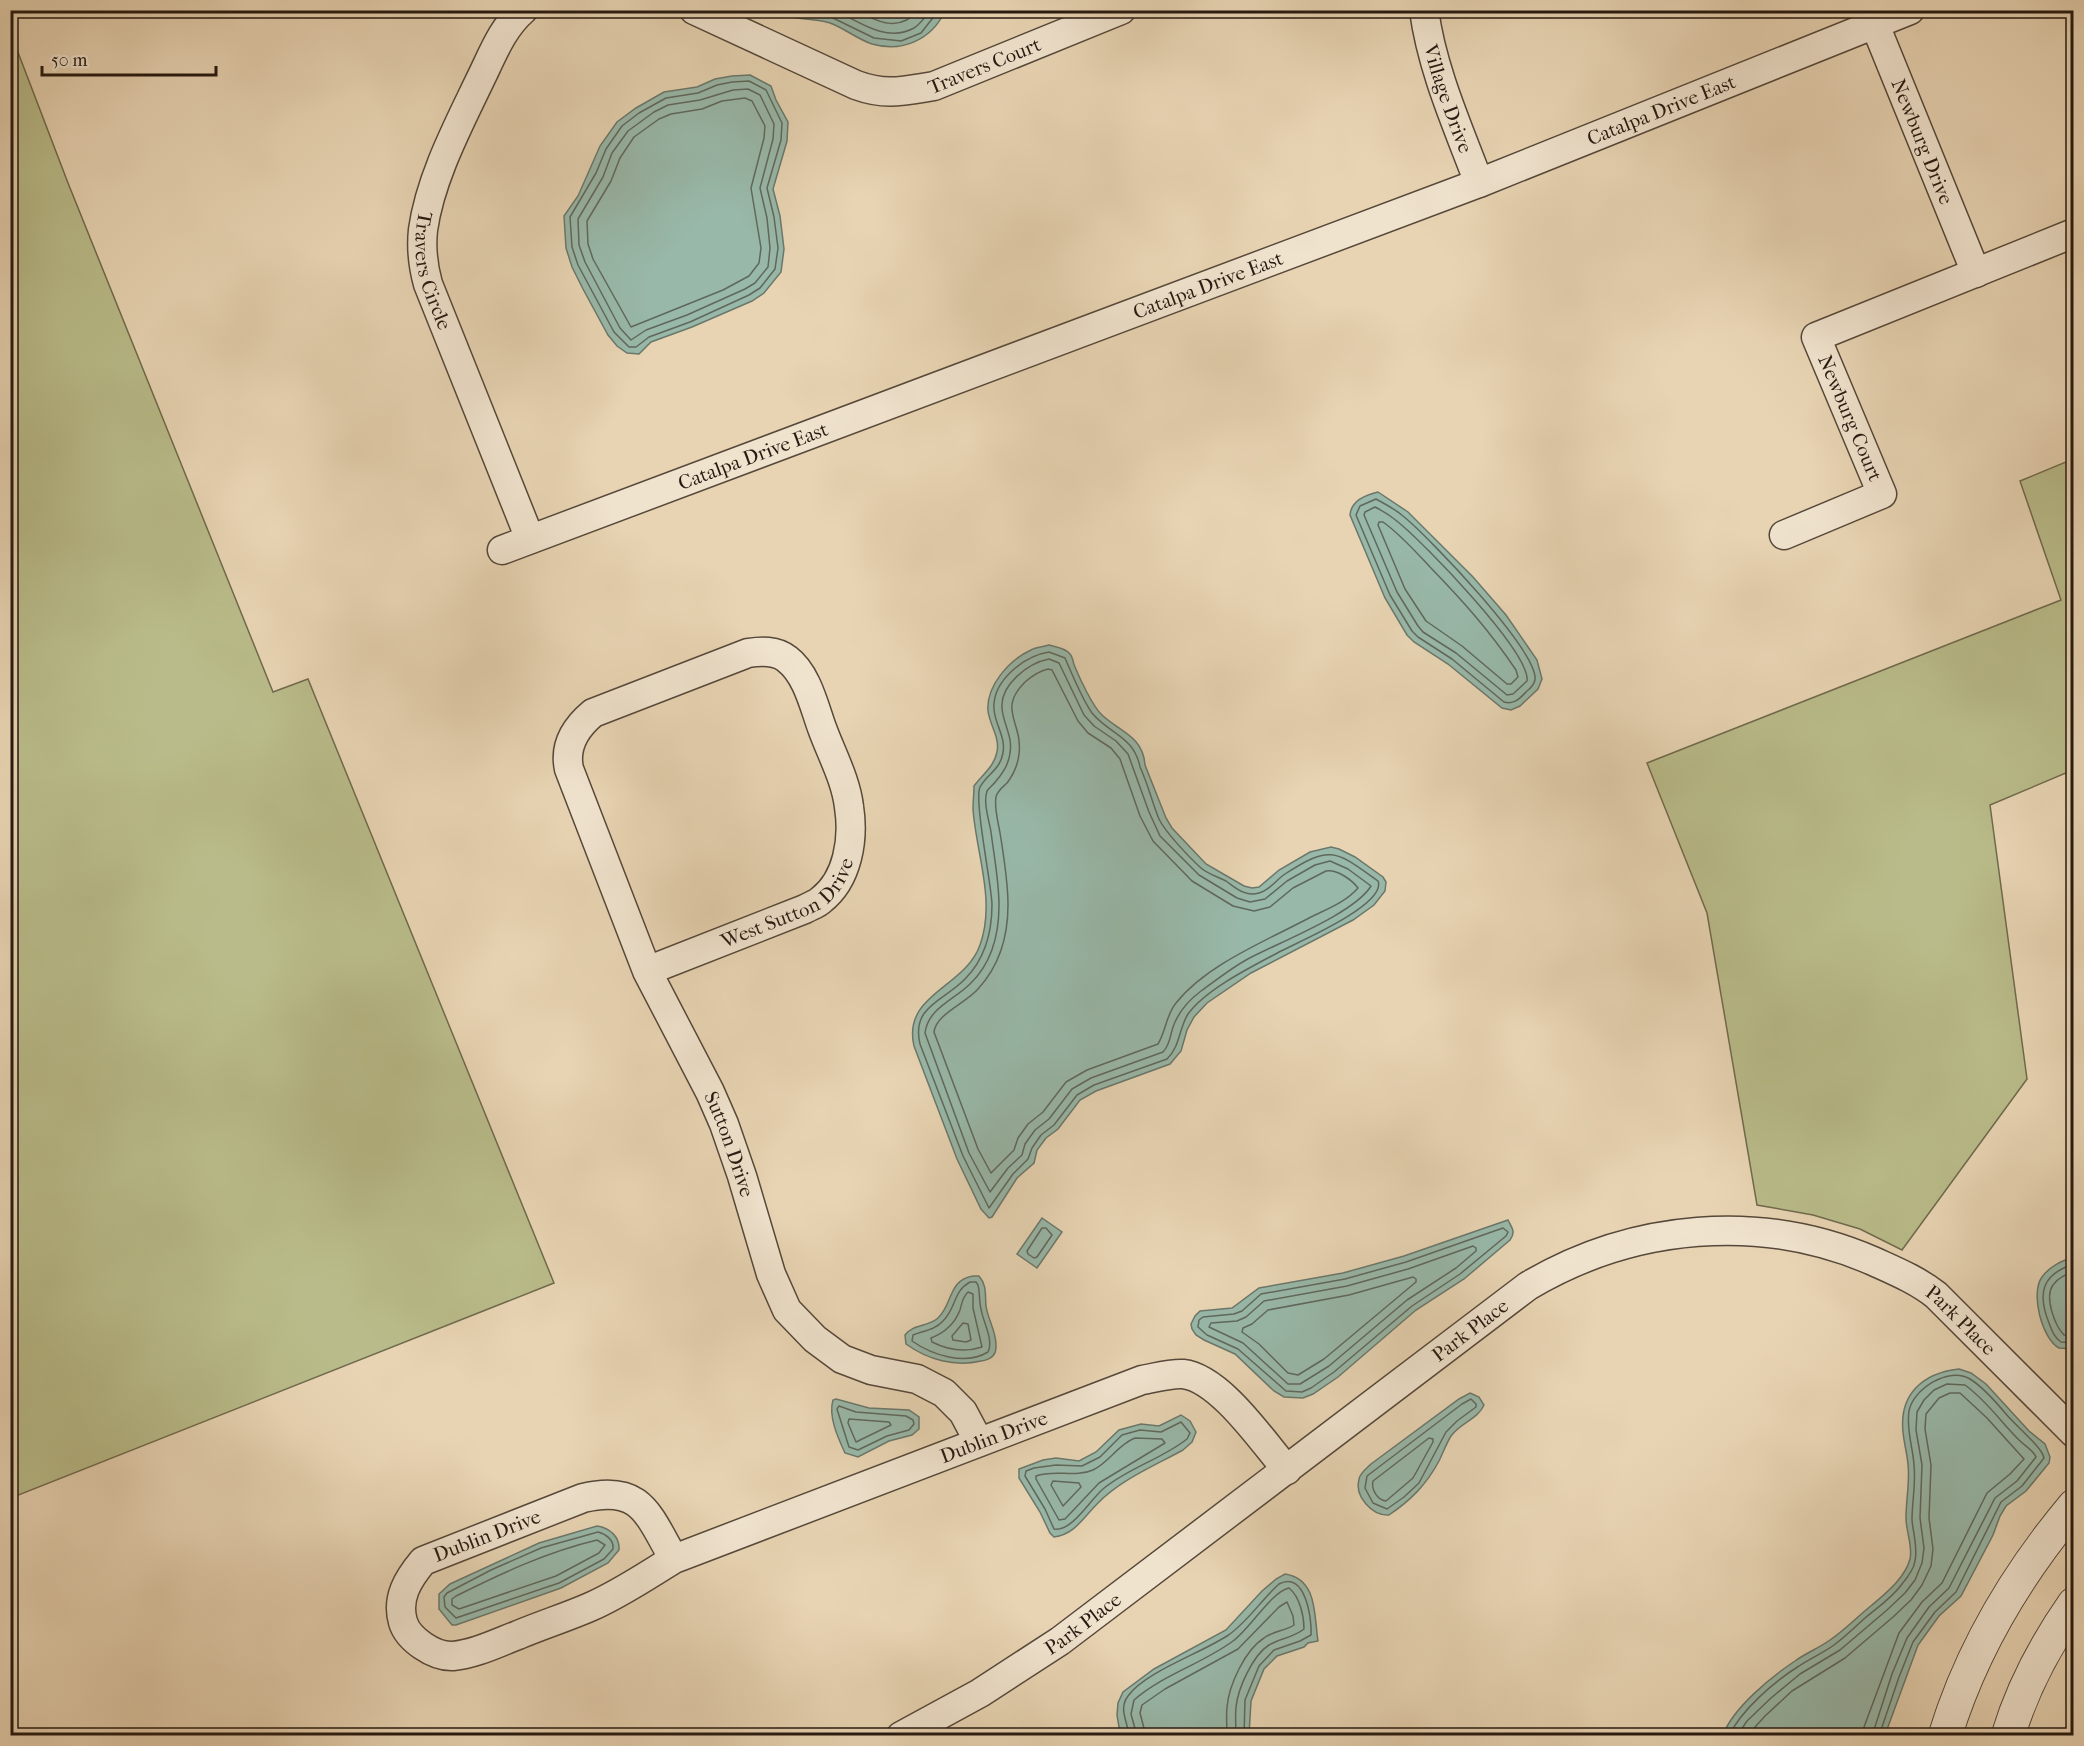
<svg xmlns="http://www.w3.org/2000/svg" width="2084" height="1746" viewBox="0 0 2084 1746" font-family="'IM FELL French Canon',serif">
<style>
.green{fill:#b9bc8a;stroke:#706a4e;stroke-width:1.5}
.water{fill:#98b8a9;stroke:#6a786c;stroke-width:1.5}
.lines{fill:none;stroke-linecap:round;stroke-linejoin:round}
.shore{stroke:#5f685d;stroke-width:1.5}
.minor-casing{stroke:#56483a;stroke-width:31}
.tertiary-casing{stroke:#56483a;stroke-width:35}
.minor{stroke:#f0e3ce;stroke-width:28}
.tertiary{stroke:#f0e3ce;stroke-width:33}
.labels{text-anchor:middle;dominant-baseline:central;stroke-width:4.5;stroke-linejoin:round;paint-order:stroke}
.street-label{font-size:20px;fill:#261911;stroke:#f0e3ce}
</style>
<rect width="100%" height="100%" fill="#e8d4b3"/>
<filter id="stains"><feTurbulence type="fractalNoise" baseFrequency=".00333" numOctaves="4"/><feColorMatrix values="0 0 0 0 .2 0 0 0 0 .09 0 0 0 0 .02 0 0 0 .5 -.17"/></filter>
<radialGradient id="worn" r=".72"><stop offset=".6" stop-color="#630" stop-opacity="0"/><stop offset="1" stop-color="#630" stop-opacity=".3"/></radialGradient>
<g class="green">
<path d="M11,34L68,183L273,692L308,679L554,1283L11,1498Z"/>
<path d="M2073,459V770L1990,805L2027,1079L1902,1250L1860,1229L1813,1215L1757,1205L1707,913L1647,763L2061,600L2020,481Z"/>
</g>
<g class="water">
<path d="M776,11H945C932,39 903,53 872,44C857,39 844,28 830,23C809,17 797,22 776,11Z"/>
<path d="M750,75L771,86L776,100L788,122L787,141L773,189L780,216L784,249L781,272L764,293L752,301L692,327L651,342L639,354L627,353L617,346L608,335L583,289L572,267L566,248L564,216L578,196L600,146L617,122L636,108L664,92L697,87L715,79L732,76Z"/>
<path d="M1378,492L1408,512L1473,577L1506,615L1537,660L1542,679L1538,689L1520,706L1511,710L1502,708L1448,664L1414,642L1407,635L1385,598L1350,515C1351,501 1365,495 1378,492Z"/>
<path d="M1049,645C1056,647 1066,648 1070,654C1073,657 1073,663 1075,667C1080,679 1093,707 1102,715C1120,732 1143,736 1145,765L1166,818L1172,828L1206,864L1244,886L1252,888L1259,887L1279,870L1310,852L1331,847L1339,849L1355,857L1383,877L1386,882L1385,891L1374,905L1353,920L1251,973L1207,1003L1194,1017L1187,1030L1181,1051L1170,1064L1096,1091L1080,1100L1058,1129L1046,1138L1037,1150L1034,1163L1017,1178L992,1217L989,1218L981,1209L957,1159L914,1046C902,994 965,988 980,945C996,901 976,853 973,809C973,801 974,794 974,786C982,775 994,767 997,752C1000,737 990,726 988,711C986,686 1009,660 1031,650C1036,647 1043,647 1049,645Z"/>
<path d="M1042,1218L1062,1232L1037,1268L1017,1254Z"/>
<path d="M1508,1220C1512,1228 1516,1232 1510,1240L1464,1279L1416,1310L1338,1377L1313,1394L1303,1398L1284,1397L1274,1391L1235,1354L1204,1340L1196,1335L1192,1329L1191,1324L1195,1316L1200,1311L1232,1308L1259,1288L1343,1273L1404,1256Z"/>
<path d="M2073,1257V1349L2059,1348C2042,1339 2030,1293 2042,1277C2050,1266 2062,1261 2073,1257Z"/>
<path d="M973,1276H979C987,1285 985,1295 986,1306C988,1320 997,1333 996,1347C996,1356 989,1360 981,1361C955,1367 928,1360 906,1344L905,1335C913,1324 928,1327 938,1318C953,1304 948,1280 973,1276Z"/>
<path d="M1959,1369L1971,1373L1986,1384L2029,1431L2045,1444L2050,1457L2049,1463L2026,1491L2006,1506L2000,1516L1993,1535L1961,1596L1939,1616L1918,1645L1885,1735H1723C1733,1708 1771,1677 1795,1661C1806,1653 1819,1648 1830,1640C1845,1630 1858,1616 1872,1605C1886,1593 1905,1578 1910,1559C1913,1546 1906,1532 1906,1518C1906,1500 1910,1482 1908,1464C1907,1453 1904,1443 1903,1432C1899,1394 1923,1373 1959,1369Z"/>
<path d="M1470,1393L1479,1397L1484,1405C1478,1419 1460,1423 1451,1436C1446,1444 1443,1453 1439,1461C1426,1485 1411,1500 1389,1515C1372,1516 1354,1496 1359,1479C1360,1473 1366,1469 1371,1464L1459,1399Z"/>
<path d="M836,1399L869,1408L909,1410L919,1417V1429L912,1435L889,1441L858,1457L845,1453C838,1438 828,1416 833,1400Z"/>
<path d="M1181,1415L1190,1421L1196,1432L1192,1442L1183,1450C1154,1466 1120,1480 1097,1504C1083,1518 1075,1534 1054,1537L1050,1533L1040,1512L1019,1478V1469L1043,1460L1056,1458L1079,1461L1096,1452L1119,1430L1141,1424L1159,1426Z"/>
<path d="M597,1526C610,1528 620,1537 619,1550L608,1563L561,1588L456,1625H452L439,1609V1594L450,1584L539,1543Z"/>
<path d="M1285,1574C1318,1579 1314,1616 1318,1641L1308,1643L1304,1647L1277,1656L1264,1669L1251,1701L1249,1735H1124L1119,1727L1117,1715L1118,1703L1123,1692L1154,1669L1226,1630L1262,1591L1276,1579Z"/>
</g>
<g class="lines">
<g class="shore">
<path d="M788,10L831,17L874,38L901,41L921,33L939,10"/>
<path d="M835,10C859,22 887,43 914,28C921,24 926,16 930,10"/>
<path d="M855,10C878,22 899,33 919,10"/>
<path d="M749,81L766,90L782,123L781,140L767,188L774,217L778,248L775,269L760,288L749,295L690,322L649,337L636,347H629L614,332L578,265L572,247L570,217L596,173L606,149L622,126L639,113L666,98L698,93L717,85L732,82Z"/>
<path d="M748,89L760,95L774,124L773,139L760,188L767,218L770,248L768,267L755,283L745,289L687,315L646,330L631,340L620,328L585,262L579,245L578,219L603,177L612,153L628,131L654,112L668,105L700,100L733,90Z"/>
<path d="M745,98L752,101L765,126L764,138L751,188L761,248L759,263L749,276L723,290L631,327L593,259L588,244L587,221L611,181L620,158L634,137L659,119L671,114L702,109L722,101Z"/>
<path d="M1376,499C1385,504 1395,509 1403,516C1428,536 1539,652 1535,680C1534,684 1531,688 1527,691C1520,698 1515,705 1504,702L1452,659L1418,637L1412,631L1390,595L1356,515L1360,506Z"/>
<path d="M1375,507C1383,511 1391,516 1398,522C1423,542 1531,653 1527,681L1513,694L1507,695L1456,653L1423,632L1418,626L1397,592L1364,515L1365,512Z"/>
<path d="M1379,522H1383C1400,534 1415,551 1430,567C1463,601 1489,630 1516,670L1518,677L1511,684H1507L1462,646L1426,621L1405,589L1378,525Z"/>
<path d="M1049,652L1065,658C1072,674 1082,699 1092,713C1109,734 1134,736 1140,767C1148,784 1152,802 1159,819C1165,832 1190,858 1201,868C1208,874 1218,877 1226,881C1236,888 1245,897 1259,893C1270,890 1276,880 1285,874C1331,844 1336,851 1378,881C1387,904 1301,941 1283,950C1255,965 1207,988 1188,1014C1179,1028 1180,1047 1167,1059L1094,1085L1077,1095L1054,1125L1041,1135L1032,1148L1028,1159L1013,1174L989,1208L963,1156L920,1044C911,1006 944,1001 965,979C985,959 992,932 992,904C991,882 974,800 980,787C987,774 1000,770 1003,753C1006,737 995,725 994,709C992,681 1024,656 1049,652Z"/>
<path d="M1049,659L1059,663L1084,715L1094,726L1116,741L1128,754L1149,812L1160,836L1199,875L1237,898L1250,902L1265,899L1287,881L1315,865L1330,861L1348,869L1371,886C1354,914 1277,943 1246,960C1230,969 1215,981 1201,991C1189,1000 1178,1013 1173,1027C1170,1036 1170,1045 1163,1052L1091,1078L1072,1089L1049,1119L1035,1130L1025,1144L1022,1155L1008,1168L990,1192L969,1153L925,1033C928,1008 954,1000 970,984C992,963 999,935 999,905C999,881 994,856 991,832C989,820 983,803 987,791C989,788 994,784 996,781C1003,773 1009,763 1010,753C1013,736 1003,724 1002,708C1000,685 1028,663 1049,659Z"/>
<path d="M1048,669L1052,670L1078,721L1088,733L1111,748L1120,759L1140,816L1153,841L1192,881L1233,906L1254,911L1270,907L1293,888L1326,871C1337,869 1352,880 1358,888C1346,902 1327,909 1311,917C1268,940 1207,964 1176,1003C1166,1015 1166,1031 1158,1044L1087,1070L1066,1082L1043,1112L1028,1124L1018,1138L1014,1150L991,1173L978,1149L934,1032C936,1014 966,1003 978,989C1000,965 1008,937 1008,905C1008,881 1004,857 1000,833C998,821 994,808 996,797C997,791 1003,787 1007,783C1013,775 1018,764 1019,754C1023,722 997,710 1025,682C1032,676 1039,671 1048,669Z"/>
<path d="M1042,1228H1046L1052,1235L1037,1257L1034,1258L1028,1254L1027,1251Z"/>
<path d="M1503,1228L1508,1232L1506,1236L1460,1274L1412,1306L1334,1372L1311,1388L1302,1392L1286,1391L1238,1349L1207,1335L1198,1327L1199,1320L1203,1317L1234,1314L1242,1311L1261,1294L1345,1279L1406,1262Z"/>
<path d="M1473,1246L1476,1248V1251L1456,1268L1407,1300L1329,1366L1300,1384H1288L1243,1343L1209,1327L1211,1323L1237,1321L1246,1317L1264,1301L1347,1286L1408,1269Z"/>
<path d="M2074,1264C2042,1274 2037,1293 2049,1323C2052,1331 2054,1337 2061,1342L2074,1343"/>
<path d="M2074,1272C2066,1274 2058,1278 2053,1285C2044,1297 2055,1326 2064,1335H2074"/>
<path d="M1413,1277L1416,1279V1282L1324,1359L1298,1375L1288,1373L1259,1344L1242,1332L1243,1328L1252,1324L1268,1310L1349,1295Z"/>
<path d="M970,1282H976L978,1285C980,1293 979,1301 981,1309C983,1322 994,1340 988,1352C965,1366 932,1355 912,1341L913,1335C923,1331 935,1330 943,1321C956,1309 953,1291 970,1282Z"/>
<path d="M968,1292L973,1294V1308L982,1347C964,1353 948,1350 932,1342L931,1338C944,1333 955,1323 960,1310C962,1303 962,1298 968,1292Z"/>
<path d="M963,1323L968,1324L971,1340L966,1342L953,1340L952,1336Z"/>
<path d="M1471,1399L1476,1404V1407L1457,1421L1446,1432L1419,1483L1404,1497L1387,1509L1373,1503L1365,1488L1367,1476L1462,1404Z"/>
<path d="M839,1406L856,1412L906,1416L913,1420L914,1424L909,1430L887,1436L858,1450L849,1447L837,1409Z"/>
<path d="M849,1419L889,1422L891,1425L856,1442L848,1423Z"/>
<path d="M1181,1422L1190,1433L1187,1439C1162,1459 1128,1468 1103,1489C1090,1500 1072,1532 1054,1529L1045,1509L1025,1476L1026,1471L1034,1468L1056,1465L1082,1466L1100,1457L1122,1435L1140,1430L1161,1432Z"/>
<path d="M1135,1438L1162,1439L1165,1443L1099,1483L1065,1519L1059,1520L1036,1479V1476C1055,1469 1075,1478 1093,1470C1110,1462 1117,1445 1135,1438Z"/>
<path d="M1429,1438L1433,1439V1442L1413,1478L1386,1501C1377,1500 1371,1489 1373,1481Z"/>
<path d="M1053,1481L1079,1483L1081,1487L1063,1506L1051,1485Z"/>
<path d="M598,1532C606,1534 614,1540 613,1549L604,1559L559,1583L456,1618L445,1607L444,1597L447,1593L491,1570L541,1548Z"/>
<path d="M597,1540L605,1545L599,1553L556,1576L459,1609L452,1605V1599L456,1596C502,1573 547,1552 597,1540Z"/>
<path d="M1129,1736C1128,1722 1118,1709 1128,1696C1145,1672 1201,1653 1227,1636C1247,1623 1261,1600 1279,1584C1305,1570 1312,1618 1311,1635L1300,1641L1274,1650L1259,1666L1245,1700L1244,1736"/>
<path d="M1137,1736L1131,1714L1134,1700C1164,1674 1202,1664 1233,1641C1250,1629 1271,1592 1289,1588C1300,1597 1304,1616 1304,1629C1293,1638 1280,1638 1269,1645C1253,1655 1238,1688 1236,1707C1235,1716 1236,1726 1236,1736"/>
<path d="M1146,1736L1140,1713L1142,1705L1165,1689L1238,1649L1279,1607L1287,1602L1293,1616L1294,1625C1285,1631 1273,1631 1264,1638C1245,1650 1229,1685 1227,1707C1226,1716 1227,1726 1227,1736"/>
<path d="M1729,1736C1741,1710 1775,1681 1799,1666C1811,1658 1823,1653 1834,1645C1845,1637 1855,1627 1865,1618C1878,1607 1892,1598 1902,1584C1907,1578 1914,1569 1915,1561C1918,1547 1913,1533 1912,1520C1912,1502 1916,1484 1914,1465C1913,1447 1906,1430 1909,1411C1913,1389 1949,1366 1970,1379C1983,1387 1996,1402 2006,1414C2015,1425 2042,1447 2044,1458L2022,1486L2001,1502L1956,1592L1935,1612L1913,1642L1899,1677L1879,1736"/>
<path d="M1737,1736L1747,1721L1771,1698L1800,1674L1840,1650L1887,1610L1905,1593L1915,1580L1922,1563L1924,1548L1920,1518L1922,1465L1916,1430L1917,1412L1924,1400L1934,1390L1947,1384L1965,1385C1986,1400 2001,1422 2019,1440C2025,1446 2033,1450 2036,1457L2017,1481L1995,1498L1949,1588L1929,1607L1907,1638L1892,1674L1872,1736"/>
<path d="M1747,1736L1765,1716L1792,1691L1845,1658L1893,1617L1911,1600L1922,1585L1931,1566L1933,1549L1929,1518L1931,1465L1925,1429L1926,1414L1939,1398L1950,1393H1960L1987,1418L2024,1459L2010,1474L1987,1493L1942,1583L1922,1602L1899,1633L1864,1727L1863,1736"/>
</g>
<defs>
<g id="minor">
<path id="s1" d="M523,10C502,28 492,56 480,80C458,126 430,179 423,230C421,249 423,266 428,284L530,539"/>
<path id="s2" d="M694,10L856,85C886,96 903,91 934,86L1121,10"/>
<path id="s3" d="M1424,10C1432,70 1458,127 1479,183"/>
<path id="s4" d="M1869,10L1976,273"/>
<path d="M1784,535L1882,494L1816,337L2074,233"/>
<path id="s5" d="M502,550L1479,183L1910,10"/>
<path id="s6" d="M647,971L805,909C810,906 817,904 821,900C848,879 854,839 849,807C846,780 831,753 822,728C814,706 807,674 787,659C776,650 761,651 748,653L593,713C575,728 564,746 569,769L647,971L710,1092L724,1124L742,1176L771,1274L787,1310L815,1339L842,1359L871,1370L917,1379L944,1393L963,1412L979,1442"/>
<path id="s7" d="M674,1559C648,1515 642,1484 583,1498L423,1561C408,1579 396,1598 403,1622C408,1639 434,1657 453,1656C475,1654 497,1643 518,1635C542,1625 567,1617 590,1607C620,1594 646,1576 674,1559L1142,1380C1154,1378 1171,1373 1183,1374C1220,1378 1263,1442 1287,1470"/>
<path id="s8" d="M901,1736L980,1693L1060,1641L1528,1286C1632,1224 1761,1212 1873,1261C1895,1271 1917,1280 1936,1295L2074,1433"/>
</g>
<g id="tertiary">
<path d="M1945,1736C1971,1651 2017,1574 2074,1506"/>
<path d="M2008,1736C2022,1689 2046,1644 2074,1604"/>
</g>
</defs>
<use href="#minor" class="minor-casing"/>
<use href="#tertiary" class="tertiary-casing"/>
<use href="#minor" class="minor"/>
<use href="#tertiary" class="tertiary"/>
</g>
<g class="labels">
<g class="street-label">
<text stroke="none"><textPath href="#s2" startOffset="312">Travers Court</textPath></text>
<text stroke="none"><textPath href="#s3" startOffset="92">Village Drive</textPath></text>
<text stroke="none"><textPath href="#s5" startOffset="1240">Catalpa Drive East</textPath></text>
<text stroke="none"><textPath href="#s4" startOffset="142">Newburg Drive</textPath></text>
<text stroke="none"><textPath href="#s1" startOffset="286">Travers Circle</textPath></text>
<text stroke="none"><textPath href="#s5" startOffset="754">Catalpa Drive East</textPath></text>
<text transform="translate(1850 418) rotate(67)">Newburg Court</text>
<text stroke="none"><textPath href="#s5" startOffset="268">Catalpa Drive East</textPath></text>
<text stroke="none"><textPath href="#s6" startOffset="159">West Sutton Drive</textPath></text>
<text stroke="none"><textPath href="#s6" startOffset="1132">Sutton Drive</textPath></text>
<text stroke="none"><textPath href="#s8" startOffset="1239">Park Place</textPath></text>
<text stroke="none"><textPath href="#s8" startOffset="700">Park Place</textPath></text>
<text stroke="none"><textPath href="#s7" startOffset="1011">Dublin Drive</textPath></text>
<text transform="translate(487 1536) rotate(-21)">Dublin Drive</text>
<text stroke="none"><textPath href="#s8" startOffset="214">Park Place</textPath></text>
</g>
</g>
<rect width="2084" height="1746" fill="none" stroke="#e8d4b3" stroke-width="36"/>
<rect x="12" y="12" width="2060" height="1722" fill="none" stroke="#261911" stroke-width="3"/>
<rect x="18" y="18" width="2048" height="1710" fill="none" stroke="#261911" stroke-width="1.5"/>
<path d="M42 66v9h174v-9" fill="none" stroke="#261911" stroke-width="3"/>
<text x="51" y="66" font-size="18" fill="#261911" stroke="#f0e3ce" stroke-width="4.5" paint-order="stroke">50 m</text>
<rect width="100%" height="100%" filter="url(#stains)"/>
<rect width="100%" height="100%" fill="url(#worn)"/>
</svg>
